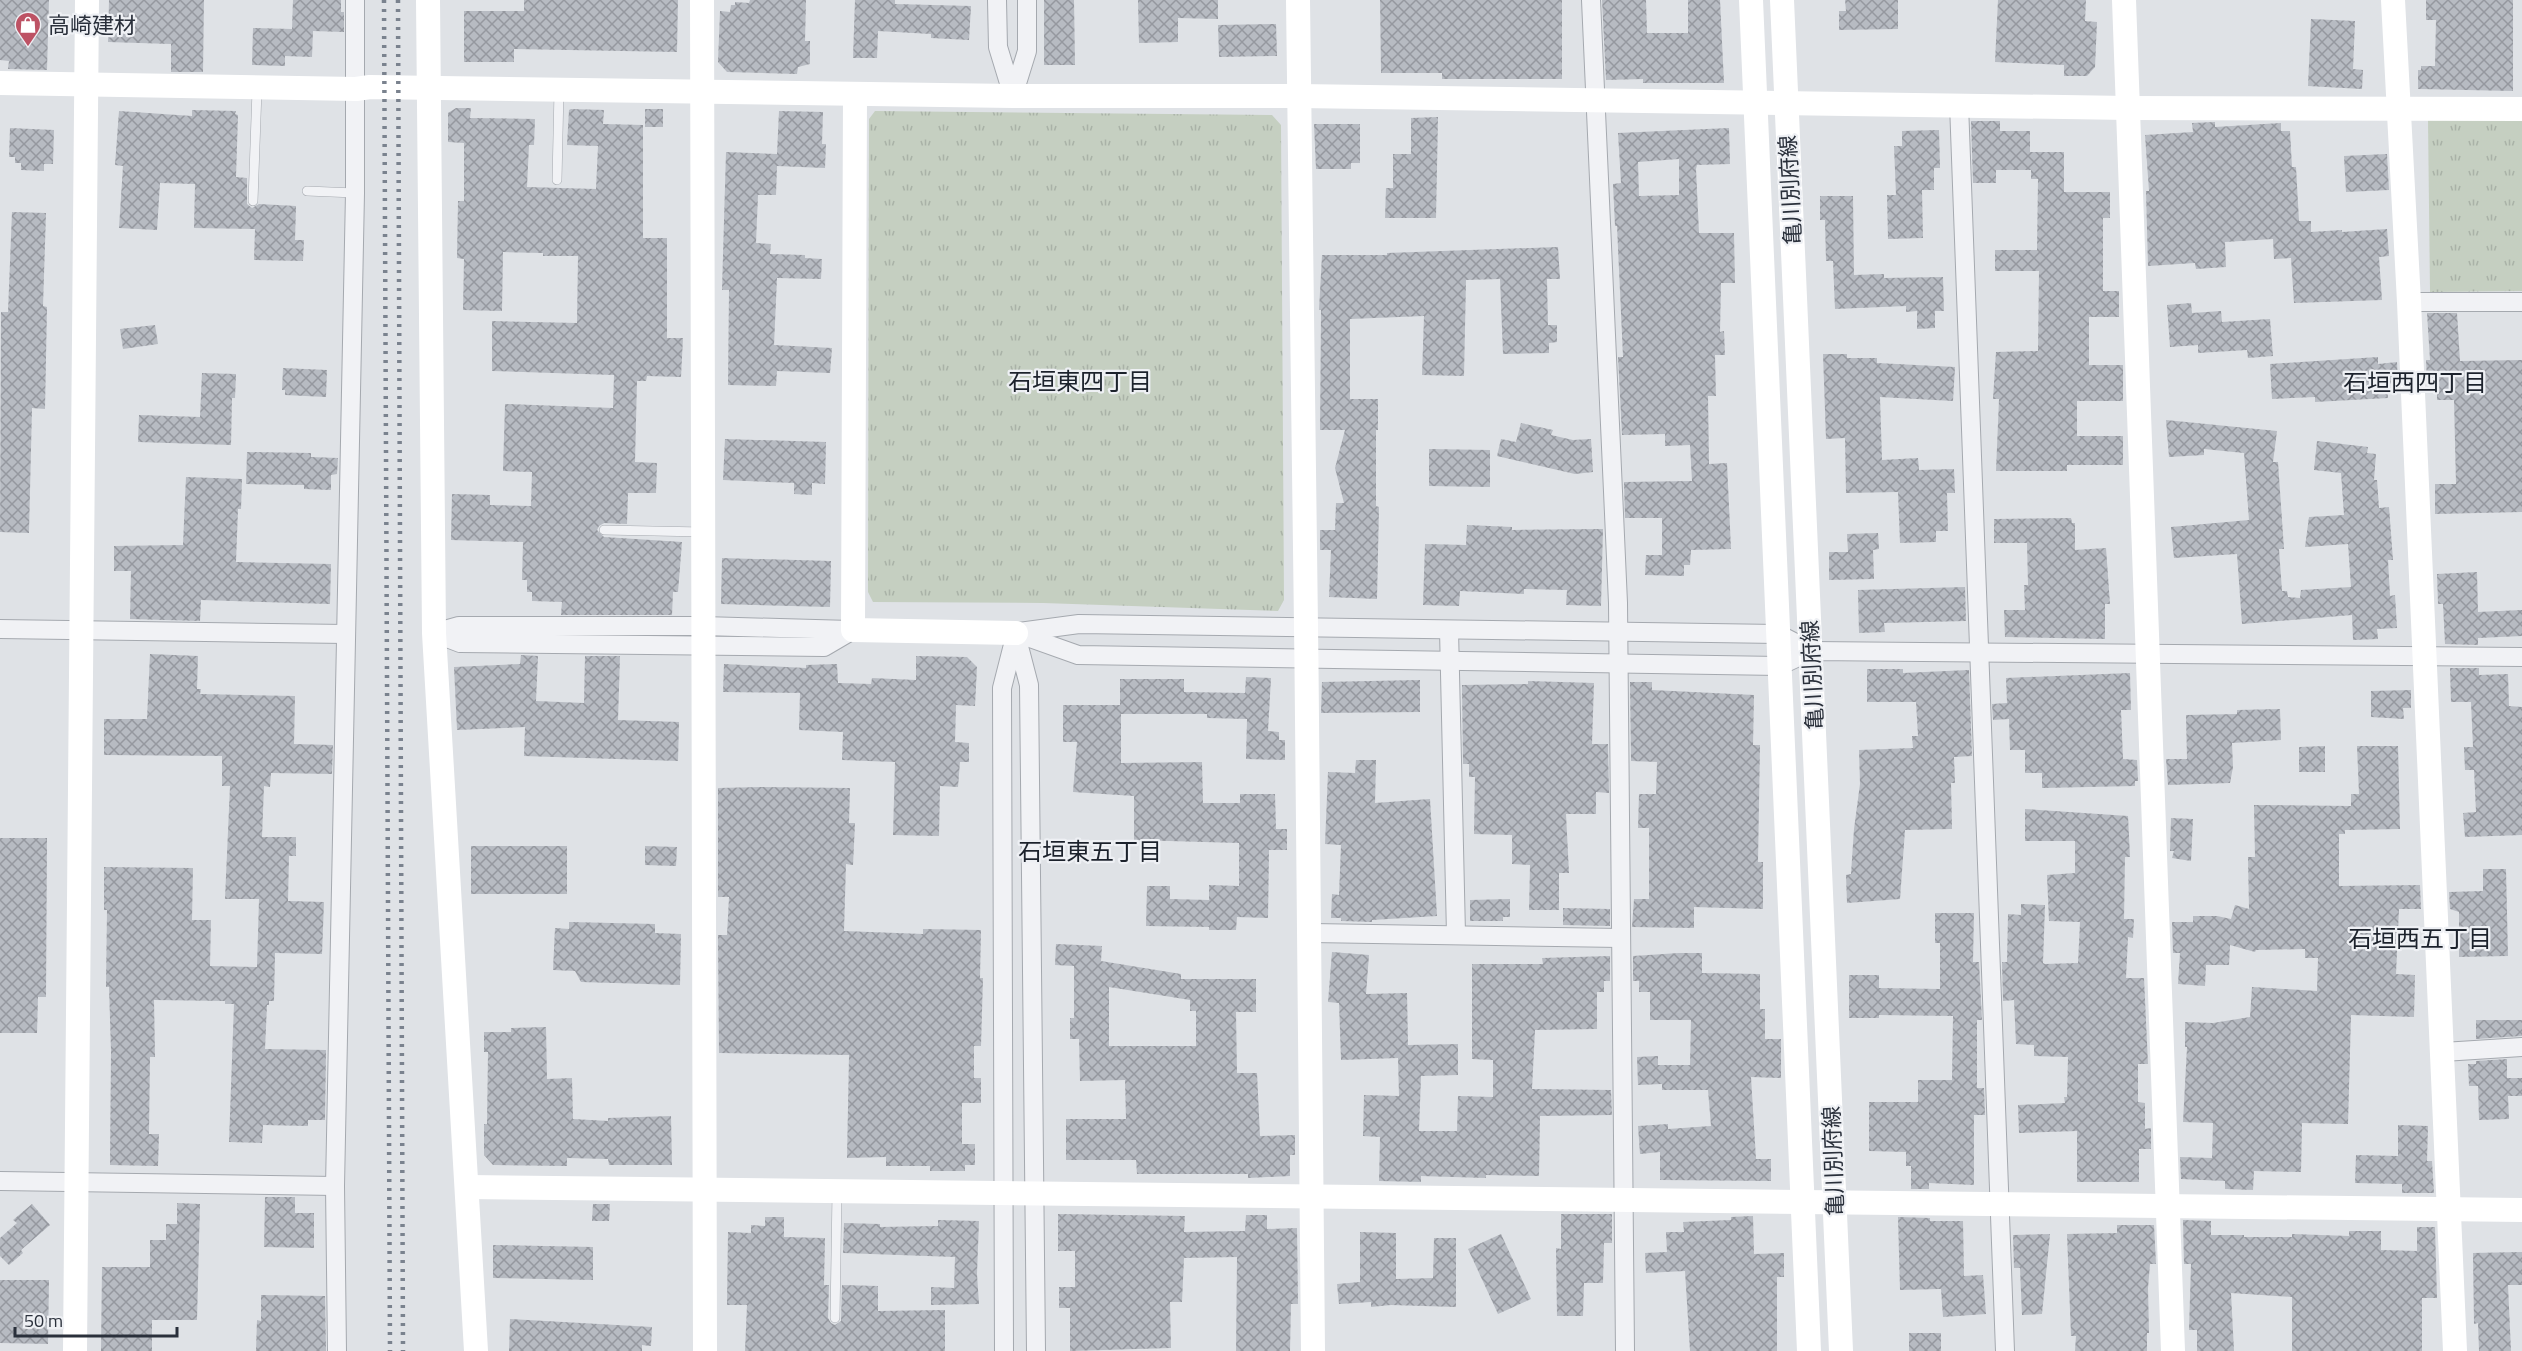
<svg xmlns="http://www.w3.org/2000/svg" width="2522" height="1351" viewBox="0 0 2522 1351" font-family="'Titillium Web','Noto Sans JP',sans-serif">
<style>
.park{fill:url(#park-tufts)}
.building{fill:url(#building-cross-hatch);fill-rule:evenodd}
.lines{fill:none;stroke-linecap:round;stroke-linejoin:round}
.lane-casing{stroke:#a5a9af;stroke-width:10}
.street-casing{stroke:#a5a9af;stroke-width:20}
.lane{stroke:#f1f2f5;stroke-width:9}
.street{stroke:#f1f2f5;stroke-width:18}
.secondary{stroke:#fff;stroke-width:24}
.rail{stroke:#7a828e;stroke-width:4.5;stroke-dasharray:3 6;stroke-linecap:butt}
.labels{text-anchor:middle;dominant-baseline:central;stroke-width:4.5;stroke-linejoin:round;paint-order:stroke}
.poi-label{font-size:22px;fill:#2a303b;stroke:#eef0f4;text-anchor:start}
.street-label{font-size:22px;fill:#2a303b;stroke:#eef0f4}
.neighbourhood-label{font-size:24px;fill:#1c222c;stroke:#eef0f4}
</style>
<defs>
<pattern id="park-tufts" width="24" height="20" patternUnits="userSpaceOnUse" patternTransform="scale(1.5)"><rect width="24" height="20" fill="#c5cfc1"/><path d="M3 7l-1-3M5 7V3M7 7l1-3M15 17l-1-3M17 17v-4M19 17l1-3" fill="none" stroke="#a9b2a7"/></pattern>
<pattern id="building-cross-hatch" width="8" height="8" patternUnits="userSpaceOnUse" patternTransform="scale(1.5)"><rect width="8" height="8" fill="#b7bbc2"/><path d="M0 0l8 8M0 8l8-8" fill="none" stroke="#95989f"/></pattern>
</defs>
<rect width="100%" height="100%" fill="#dfe2e6"/>
<g class="park">
<path d="M875,111L1272,115L1281,125L1284,600L1278,611L1043,603L873,602L868,592L869,119Z"/>
<path d="M2428,120H2522V291L2430,292Z"/>
</g>
<g class="building">
<path d="M0,0H49L47,70L8,69L9,61L0,60Z"/>
<path d="M109,0H204L203,72H171V44L108,42Z"/>
<path d="M293,0H341V12H344V32L313,31L312,57L285,56V66L252,65L253,28L292,29Z"/>
<path d="M524,0H678L677,52L514,49V62H464V11H524Z"/>
<path d="M750,0H806L805,41H810V64L798,67L797,74L727,72L718,62L720,11L730,12L731,5H735V2L749,3Z"/>
<path d="M855,0H895V4L971,6L969,40L931,38V34L878,31L877,58H853Z"/>
<path d="M1044,0H1074L1075,65H1044Z"/>
<path d="M1138,0H1218V19L1178,18V42L1139,43Z"/>
<path d="M1380,0H1562V79H1442V73H1381Z"/>
<path d="M1602,0H1646L1647,33H1688V0H1720L1724,83H1643V79L1606,80Z"/>
<path d="M1845,0H1898V29L1839,30V11H1846Z"/>
<path d="M1998,0H2086L2085,21L2097,22L2095,67L2087,76H2064V65L1995,62Z"/>
<path d="M2426,0H2513V91L2418,89V70H2421V66H2435L2436,20H2426Z"/>
<path d="M2311,19L2355,21L2353,69L2363,70L2362,89L2308,86Z"/>
<path d="M1276,24L1277,56L1219,57L1218,25Z"/>
<path d="M456,108H471L470,118L535,119L534,145H529L527,187L596,189L598,146L567,145L569,110L571,109L604,110L603,124L643,125V238H667V338H683L681,377L647,376L646,381H637L635,462L657,463L656,493H628L627,524L604,523L599,526L597,530L604,537L682,542L678,592H673L672,615H561L562,602L532,601V592H527V580H522L523,542L451,540L452,494L490,495V505L531,506L532,472L503,471L505,404L613,408L614,375L492,371V321L577,323L578,256H543V253L503,252L502,311L463,310L464,259L457,258L458,201H464V143L448,142V113Z"/>
<rect x="645" y="109" width="18" height="18"/>
<path d="M192,110L236,111L235,114L238,115L236,177L247,178V204L252,208L259,204L296,206L295,240H304L303,261L254,260L255,229L194,228L195,184L160,183L157,230L119,228L123,166L115,165L119,111L192,116Z"/>
<path d="M779,111L823,112L822,144H826L825,168L777,166L776,195H758L756,243L771,244L770,254L805,255V258L822,259L821,279L777,278L774,345L832,348L830,373L777,371L776,386L728,385L729,290H722L726,152L777,154Z"/>
<path d="M1438,117L1436,218H1385L1386,188H1393V154H1411V118Z"/>
<path d="M1971,121H2000V131H2030V152H2064V192H2110V218H2103V291H2119V317H2089V365H2123V401H2077V436H2123V465H2067V471H1996L1999,399H1993L1996,352L2038,351L2039,271H1995V250H2037L2038,179H2031V170H1996V183H1973Z"/>
<path d="M2215,122V127L2281,123V131H2290L2292,167H2296L2299,221H2311V232L2342,230V232L2387,229L2389,256L2379,257L2382,300L2294,303L2291,258L2274,259L2273,239L2225,242L2226,267L2196,269L2195,263L2148,266L2146,191H2149L2145,135L2193,132L2192,123Z"/>
<path d="M1314,124H1360V163H1351V169H1316Z"/>
<path d="M10,128L54,130L53,164H44V171L21,170V163H15V157H9Z"/>
<path d="M1729,128L1730,164L1697,165L1696,169L1699,233H1734L1735,283H1721L1720,332L1724,331L1725,355H1715L1716,396H1708L1709,464L1727,463L1731,549L1691,550L1690,565H1684V576L1645,575L1646,555H1662V518H1625L1624,482L1692,481L1690,445L1665,446V434L1622,435L1618,357H1623L1617,226H1615L1613,184L1621,183L1618,133ZM1679,159V195L1639,196L1638,162Z"/>
<path d="M1939,130L1940,168H1934V190H1922L1923,238L1888,239L1887,195H1896L1894,146H1902V131Z"/>
<path d="M2387,154L2389,190L2346,192L2344,156Z"/>
<path d="M1820,196H1853L1854,275L1884,274V278L1943,277L1944,311H1935V328L1917,329V311L1906,312V306L1835,309L1833,261H1826L1825,220H1820Z"/>
<path d="M12,212L46,213L43,306L47,307L45,409L32,408L29,533L0,532L1,312H8Z"/>
<path d="M1558,247L1560,279H1547L1548,325H1557V342L1549,343V353L1503,354L1500,279L1466,280L1464,376L1422,375L1424,316L1350,319V399H1378V430H1376V506L1379,507L1377,599L1329,597L1331,550H1320V530H1335L1336,503H1344L1335,468L1345,430H1320L1321,310H1319L1322,255H1387V253Z"/>
<path d="M2191,303L2192,313L2221,311L2222,322L2270,319L2273,356L2248,358L2247,350L2198,353V345L2170,347L2167,305Z"/>
<path d="M2427,313H2457L2460,361L2522,360V512L2435,514V484H2456L2454,400H2437V381H2427L2426,360H2430Z"/>
<path d="M155,325L158,344L123,349L120,329Z"/>
<path d="M1823,354H1847V358H1877V363L1955,367L1953,401L1880,397L1882,460L1918,458L1919,470L1954,469L1955,493H1947L1948,531H1936V542L1900,543L1898,492L1846,493L1845,438L1826,439Z"/>
<path d="M2378,357V364L2397,362L2398,383L2387,384L2388,398L2315,402V397L2272,399L2270,364Z"/>
<path d="M283,368L327,370L326,397L285,395V390H282Z"/>
<path d="M202,373L236,374L235,398H232L231,445L138,442L139,415L200,417Z"/>
<path d="M2166,420L2277,431L2273,462H2278L2284,549H2279L2282,591H2287L2288,597L2300,598L2301,590L2351,587L2348,544L2305,547L2309,517L2344,515L2341,473L2314,470L2317,441L2368,447L2367,453L2376,454L2374,480H2377L2379,508L2389,507L2393,560H2388L2390,596L2395,595L2397,628L2377,629L2378,639L2353,640L2352,615L2242,624L2237,554L2174,558L2171,527L2249,520L2244,453L2204,449V455L2169,457Z"/>
<path d="M1521,423L1553,430L1551,435L1573,440L1591,439L1593,472L1575,474L1497,456L1501,439L1516,442Z"/>
<path d="M725,439L826,442L825,484L812,483V495L794,494V483L723,480Z"/>
<path d="M1429,449L1490,450V487L1429,486Z"/>
<path d="M247,452L311,453V457L338,458L337,474L331,475V490L304,489V485L246,484Z"/>
<path d="M186,477L242,479L241,509H238L236,562L331,564L330,604L201,600L200,621L130,619L131,571H114V546L183,545Z"/>
<path d="M2071,518L2072,523H2075V550L2106,548L2110,604H2105V639L2005,637L2004,610H2025L2024,585H2028L2027,543H1994V519Z"/>
<path d="M1467,525L1512,527V530L1603,529L1601,606L1566,605L1567,590L1524,589V594L1460,591L1459,606L1423,605L1425,544L1466,545Z"/>
<path d="M1878,533L1879,549L1873,550L1874,579L1829,580V552H1848L1847,534Z"/>
<path d="M722,558L831,561L830,607L721,604Z"/>
<path d="M2477,572L2478,612L2522,610V636L2478,638V645L2445,644L2443,604H2438L2437,574Z"/>
<path d="M1965,587L1966,621L1884,623L1885,632L1859,633L1858,590Z"/>
<path d="M150,654L198,656L197,689H201L200,694L295,696L294,744L333,745L332,774L271,773L270,787L264,786L262,837H296V856H289L288,901L324,902L322,954L275,953L274,1001H269V1005H267L265,1049L326,1050L325,1120H308V1126L263,1125L262,1143L229,1142L234,1004H225V1001L154,1000L155,1057H150L149,1134H159L158,1166L110,1165L111,1051L109,987H106L107,910H104V867L193,868L192,920H211L210,966L257,967L259,899H225L230,786H222V756L104,755V719H147Z"/>
<path d="M521,655L538,656L536,701L584,703L585,656H620L618,720L679,722L678,761L524,756L525,727L457,730L454,667L520,664Z"/>
<path d="M916,656L967,657L977,667L975,706L956,705L955,742L969,743V762H960L958,787L940,786L939,836L893,835L895,762L842,760L843,732L799,730L800,693L723,692L724,664L806,668V665L837,664L838,683L871,684L872,678L916,680Z"/>
<path d="M2450,668H2479V675L2508,674L2509,706L2522,707V835L2465,837L2463,813L2476,812L2474,770H2465L2464,747H2473L2471,702H2451Z"/>
<path d="M1867,669H1903V673L1969,670L1972,756L1954,757L1955,783H1951L1952,829L1905,830L1900,899L1847,903L1846,875L1851,874L1854,829L1860,784L1859,750L1913,748L1912,736H1918L1916,702H1867Z"/>
<path d="M2130,673L2131,710H2121L2123,759L2137,760L2138,781H2135V786L2042,788V773H2025V750H2010L2009,719L1993,720L1992,704L2007,703L2006,678Z"/>
<path d="M1246,677L1271,678L1268,731L1279,732V740H1285V760L1246,759L1247,719L1207,718V714H1121V763L1202,762L1203,803H1240V794H1275L1276,829H1287V850H1269L1268,918L1237,917L1236,930H1209V927L1146,926L1147,886H1170V899L1209,900V885L1239,886V843L1134,840V796L1073,792L1077,742H1063V705H1120V679H1184V692L1245,693Z"/>
<path d="M1420,680V712L1321,713L1322,682Z"/>
<path d="M1528,681L1594,683L1592,744H1608L1609,793L1596,792V814H1566L1569,873H1559V910H1529L1530,865L1512,864V835L1474,834L1475,777H1469V764H1463L1462,685L1528,684Z"/>
<path d="M1630,682H1652V690L1754,695L1753,745H1760L1758,862H1763V909L1694,907V928L1632,927L1634,899H1649V828H1638L1639,794H1656L1657,762L1631,761Z"/>
<path d="M2411,690V708H2403L2404,719L2371,717V691Z"/>
<path d="M2280,709L2281,740L2232,743L2233,767L2230,783L2168,785L2166,759H2187L2186,715L2237,714V710Z"/>
<path d="M2325,746V772H2299V747Z"/>
<path d="M2357,746H2398L2400,829L2345,830V834H2339V886L2420,885L2421,909H2399L2396,974L2415,975L2414,1017L2351,1015L2348,1124L2302,1123L2301,1172L2254,1171L2253,1190L2225,1189V1181L2181,1179L2180,1157L2212,1158L2213,1123L2183,1122L2187,1047H2185V1022L2213,1023L2250,1017L2252,987L2317,991L2318,958H2305V949L2256,950L2255,952L2230,945L2229,965H2206L2205,986L2178,984L2180,953H2173L2172,922H2193V916H2217L2231,919L2235,905L2249,909L2248,857H2255L2254,805L2351,806V794H2359Z"/>
<path d="M1356,760H1376L1375,803L1430,799L1437,916L1372,920V922L1341,921V918H1331L1332,894L1339,895L1341,845L1325,844L1328,772L1355,773Z"/>
<path d="M761,787L850,788L849,823H855L853,865L846,864L844,931L923,934V929L981,930L980,978H983L981,1046H974V1078H981V1103H962V1144H975V1165H965V1171H930V1166H886V1157L847,1158L849,1055L719,1053L718,935H727L729,897H718V788Z"/>
<path d="M2025,809L2128,816L2130,857H2125L2124,919H2134L2133,938L2128,937L2126,978H2144L2148,1064H2138V1102L2145,1103V1129L2151,1128V1149H2139V1182H2077V1131L2019,1133L2018,1105L2065,1103L2064,1097H2067L2068,1057L2034,1056V1045L2016,1044L2014,1000L2003,1001L2002,962H2007L2008,914L2021,915V904L2045,905L2043,963L2045,964L2078,963L2080,922L2049,921L2047,875L2075,873V841H2025Z"/>
<path d="M2171,818L2193,819L2191,861L2172,858L2174,851H2170Z"/>
<path d="M0,838H47L46,997H38L37,1033H0Z"/>
<rect x="471" y="846" width="96" height="48"/>
<path d="M645,846L677,847L676,866L645,865Z"/>
<path d="M2483,869H2506L2508,956L2459,957V912L2450,909L2449,892L2483,891Z"/>
<path d="M1510,899V917H1503V921H1470V900Z"/>
<path d="M1563,908L1610,909V926L1563,925Z"/>
<path d="M1935,913H1974L1973,962H1979L1982,1020H1977V1088H1984L1985,1115H1974V1185L1929,1183V1189H1911V1166H1906V1152L1869,1151V1102H1918V1080H1952L1953,1016L1879,1015V1018H1849V975H1879V988L1940,989V943H1935Z"/>
<path d="M569,922L655,924V933L681,934L680,985L581,982L575,971L553,970L555,928L569,929Z"/>
<path d="M1056,944L1102,946L1101,961L1181,974V979H1256V1012H1236L1237,1073H1257L1260,1136L1295,1135V1155H1290V1176L1248,1178V1174H1137L1136,1160H1066V1119H1126L1125,1080L1080,1081L1079,1039H1070V1018H1074V966L1055,965ZM1109,987L1190,1000V1011H1196V1046H1109Z"/>
<path d="M1332,952L1369,955L1366,994L1407,993L1408,1045L1458,1044V1075L1421,1076L1419,1131H1457L1458,1096L1493,1097V1060L1472,1059V964H1543L1542,958L1610,956V981H1604V992H1597V1029L1535,1030L1532,1089L1611,1090L1612,1115L1540,1116L1539,1176L1486,1175V1178L1421,1176V1182L1379,1181L1380,1137L1363,1136L1364,1095L1399,1096L1398,1058L1341,1060L1339,1003L1328,1002Z"/>
<path d="M1679,953H1702V973L1760,974V1009H1765V1039H1781V1078L1751,1077L1756,1159H1771V1181L1660,1180V1152L1640,1154L1638,1126L1668,1124V1129L1711,1126L1708,1090H1662V1084L1638,1085L1637,1057L1658,1056V1065H1690L1691,1020H1650V992H1639V981H1633V956Z"/>
<path d="M2476,1020H2522V1036L2476,1039Z"/>
<path d="M546,1027L547,1079L572,1078L573,1119L608,1121V1118L671,1116L672,1165H609L608,1159L567,1158V1166L493,1165L484,1155V1124H487L488,1052H484V1032H511V1028Z"/>
<path d="M2507,1059V1078H2522V1096H2508L2509,1119L2479,1120L2478,1086H2469L2468,1064H2476V1061Z"/>
<path d="M2398,1125L2428,1126L2427,1161H2432L2434,1193H2402V1184L2355,1183L2356,1155L2398,1156Z"/>
<path d="M265,1197H295V1213H314V1248L264,1247Z"/>
<path d="M177,1203L200,1204L197,1320H152V1351H101L102,1267H150V1240H166V1224H177Z"/>
<path d="M32,1204L50,1225L21,1250L23,1253L9,1265L0,1256V1238L17,1223L13,1220Z"/>
<path d="M593,1204H610L609,1221H592Z"/>
<path d="M1058,1214L1185,1216L1184,1232L1245,1231L1246,1215H1267V1229L1297,1228L1298,1304H1291L1290,1351H1236L1237,1257L1184,1258L1182,1302H1170L1171,1348L1070,1351V1308H1059V1287H1075V1251H1058Z"/>
<path d="M1561,1214H1612V1243H1604L1603,1283H1584L1583,1316H1557L1556,1248L1561,1249Z"/>
<path d="M1753,1216L1754,1254L1784,1253V1277H1777V1351H1690L1685,1271L1646,1273L1645,1253L1667,1252L1666,1232H1684L1683,1222L1731,1220V1217Z"/>
<path d="M765,1217H784V1237L825,1238L824,1285H829L828,1318L831,1323L835,1325L841,1321L842,1285L878,1286V1311L945,1310V1351H745L747,1305H727L728,1232L751,1233V1225L765,1226Z"/>
<path d="M1898,1217L1930,1218V1221H1963L1964,1276L1983,1275L1986,1314L1943,1317L1941,1289L1900,1290Z"/>
<path d="M938,1220L979,1221L977,1274L979,1304L931,1305V1287L954,1288L955,1257L843,1253L844,1223L880,1224V1227L938,1226Z"/>
<path d="M2183,1220L2211,1221V1235H2244V1237H2292V1234L2349,1236V1231H2381V1250L2417,1251V1227H2435L2437,1298H2422V1351H2292V1297L2231,1293L2234,1351H2197V1330H2189L2191,1264H2184Z"/>
<path d="M2117,1225H2154L2156,1264H2150L2148,1288L2149,1333H2147V1351H2075L2076,1336H2071L2067,1234L2117,1233Z"/>
<path d="M1360,1232L1396,1233V1279L1433,1278L1434,1238H1456V1307L1391,1305L1371,1307V1302L1339,1304L1337,1284L1360,1282Z"/>
<path d="M1501,1234L1531,1299L1498,1314L1468,1249Z"/>
<path d="M2050,1234L2042,1314L2022,1315L2020,1268H2014L2013,1235Z"/>
<path d="M493,1245L593,1247V1280L493,1278Z"/>
<path d="M2522,1252V1285H2508L2511,1351H2479L2478,1323L2474,1324L2473,1253Z"/>
<path d="M0,1280H49L48,1344L0,1343Z"/>
<path d="M261,1295L325,1296L326,1351H256L257,1320L261,1321Z"/>
<path d="M510,1319L652,1327L651,1346L642,1345V1351H509Z"/>
<rect x="1909" y="1333" width="32" height="18"/>
</g>
<g class="lines">
<defs>
<g id="lane">
<path d="M557,180L559,90"/>
<path d="M307,191L355,193"/>
<path d="M253,201L257,90"/>
<path d="M604,530L703,532"/>
<path d="M835,1318L837,1192"/>
</g>
<g id="street">
<path d="M997,0L998,47L1013,96"/>
<path d="M1591,0L1618,603L1625,1351"/>
<path d="M1013,96L1027,51V0"/>
<path d="M1959,104L2005,1351"/>
<path d="M2409,302H2522"/>
<path d="M0,629L346,634"/>
<path d="M1449,630L1456,934"/>
<path d="M1019,632L1079,624L1778,634L1811,651"/>
<path d="M434,633L460,643L824,647L853,630"/>
<path d="M434,633L459,626H703L851,630"/>
<path d="M1016,633L1078,655L1779,666L1811,651L2522,657"/>
<path d="M1016,635L1029,685L1036,1351"/>
<path d="M1312,933L1620,938"/>
<path d="M2443,1052L2522,1047"/>
<path d="M0,1181L335,1186"/>
<path d="M337,1351L335,1186L355,193V0"/>
<path d="M1004,1351L1002,688L1016,633"/>
</g>
</defs>
<use href="#lane" class="lane-casing"/>
<use href="#street" class="street-casing"/>
<use href="#lane" class="lane"/>
<use href="#street" class="street"/>
<g class="secondary">
<path d="M428,0L434,633L476,1351"/>
<path d="M702,0L705,1351"/>
<path d="M1298,0C1303,450 1311,901 1313,1351"/>
<path d="M1751,0L1809,1351"/>
<path d="M1782,0L1841,1351"/>
<path d="M2124,0L2173,1351"/>
<path d="M2393,0L2409,302L2455,1351"/>
<path d="M0,83L356,89L370,87L1013,96H1299L2128,108L2522,109"/>
<path d="M855,95L853,630L1016,633"/>
<path d="M468,1187L2522,1210"/>
<path d="M75,1351L87,0"/>
</g>
<g class="rail">
<path d="M384,0L390,1351"/>
<path d="M398,0L403,1351"/>
</g>
</g>
<defs>
<symbol id="shop-pin" viewBox="-11 -11 22 30"><path d="M0 17L-7.5 6A9.5 9.5 0 1 1 7.5 6Z" fill="#bd5264" stroke="#eef0f4"/><path d="M-5-2.5h2.3a2.7 3.5 0 0 1 5.4 0H5L5.5 6h-11ZM-1.5-2.5h3a1.5 2.3 0 0 0-3 0Z" fill="#fff"/></symbol>
</defs>
<g fill-rule="evenodd">
<use href="#shop-pin" x="13" y="10" width="30" height="40"/>
</g>
<g class="labels">
<g class="poi-label">
<text x="48" y="25">高崎建材</text>
</g>
<g class="street-label">
<text transform="translate(1790 190) rotate(-93)">亀川別府線</text>
<text transform="translate(1812 675) rotate(-93)">亀川別府線</text>
<text transform="translate(1833 1161) rotate(-92)">亀川別府線</text>
</g>
<g class="neighbourhood-label">
<text x="1080" y="381">石垣東四丁目</text>
<text x="2415" y="382">石垣西四丁目</text>
<text x="1090" y="851">石垣東五丁目</text>
<text x="2420" y="938">石垣西五丁目</text>
</g>
</g>
<path d="M15 1327v9h162v-9" fill="none" stroke="#2a303b" stroke-width="3"/>
<text x="24" y="1327" font-size="18" fill="#2a303b" stroke="#eef0f4" stroke-width="4.5" paint-order="stroke">50 m</text>
</svg>
